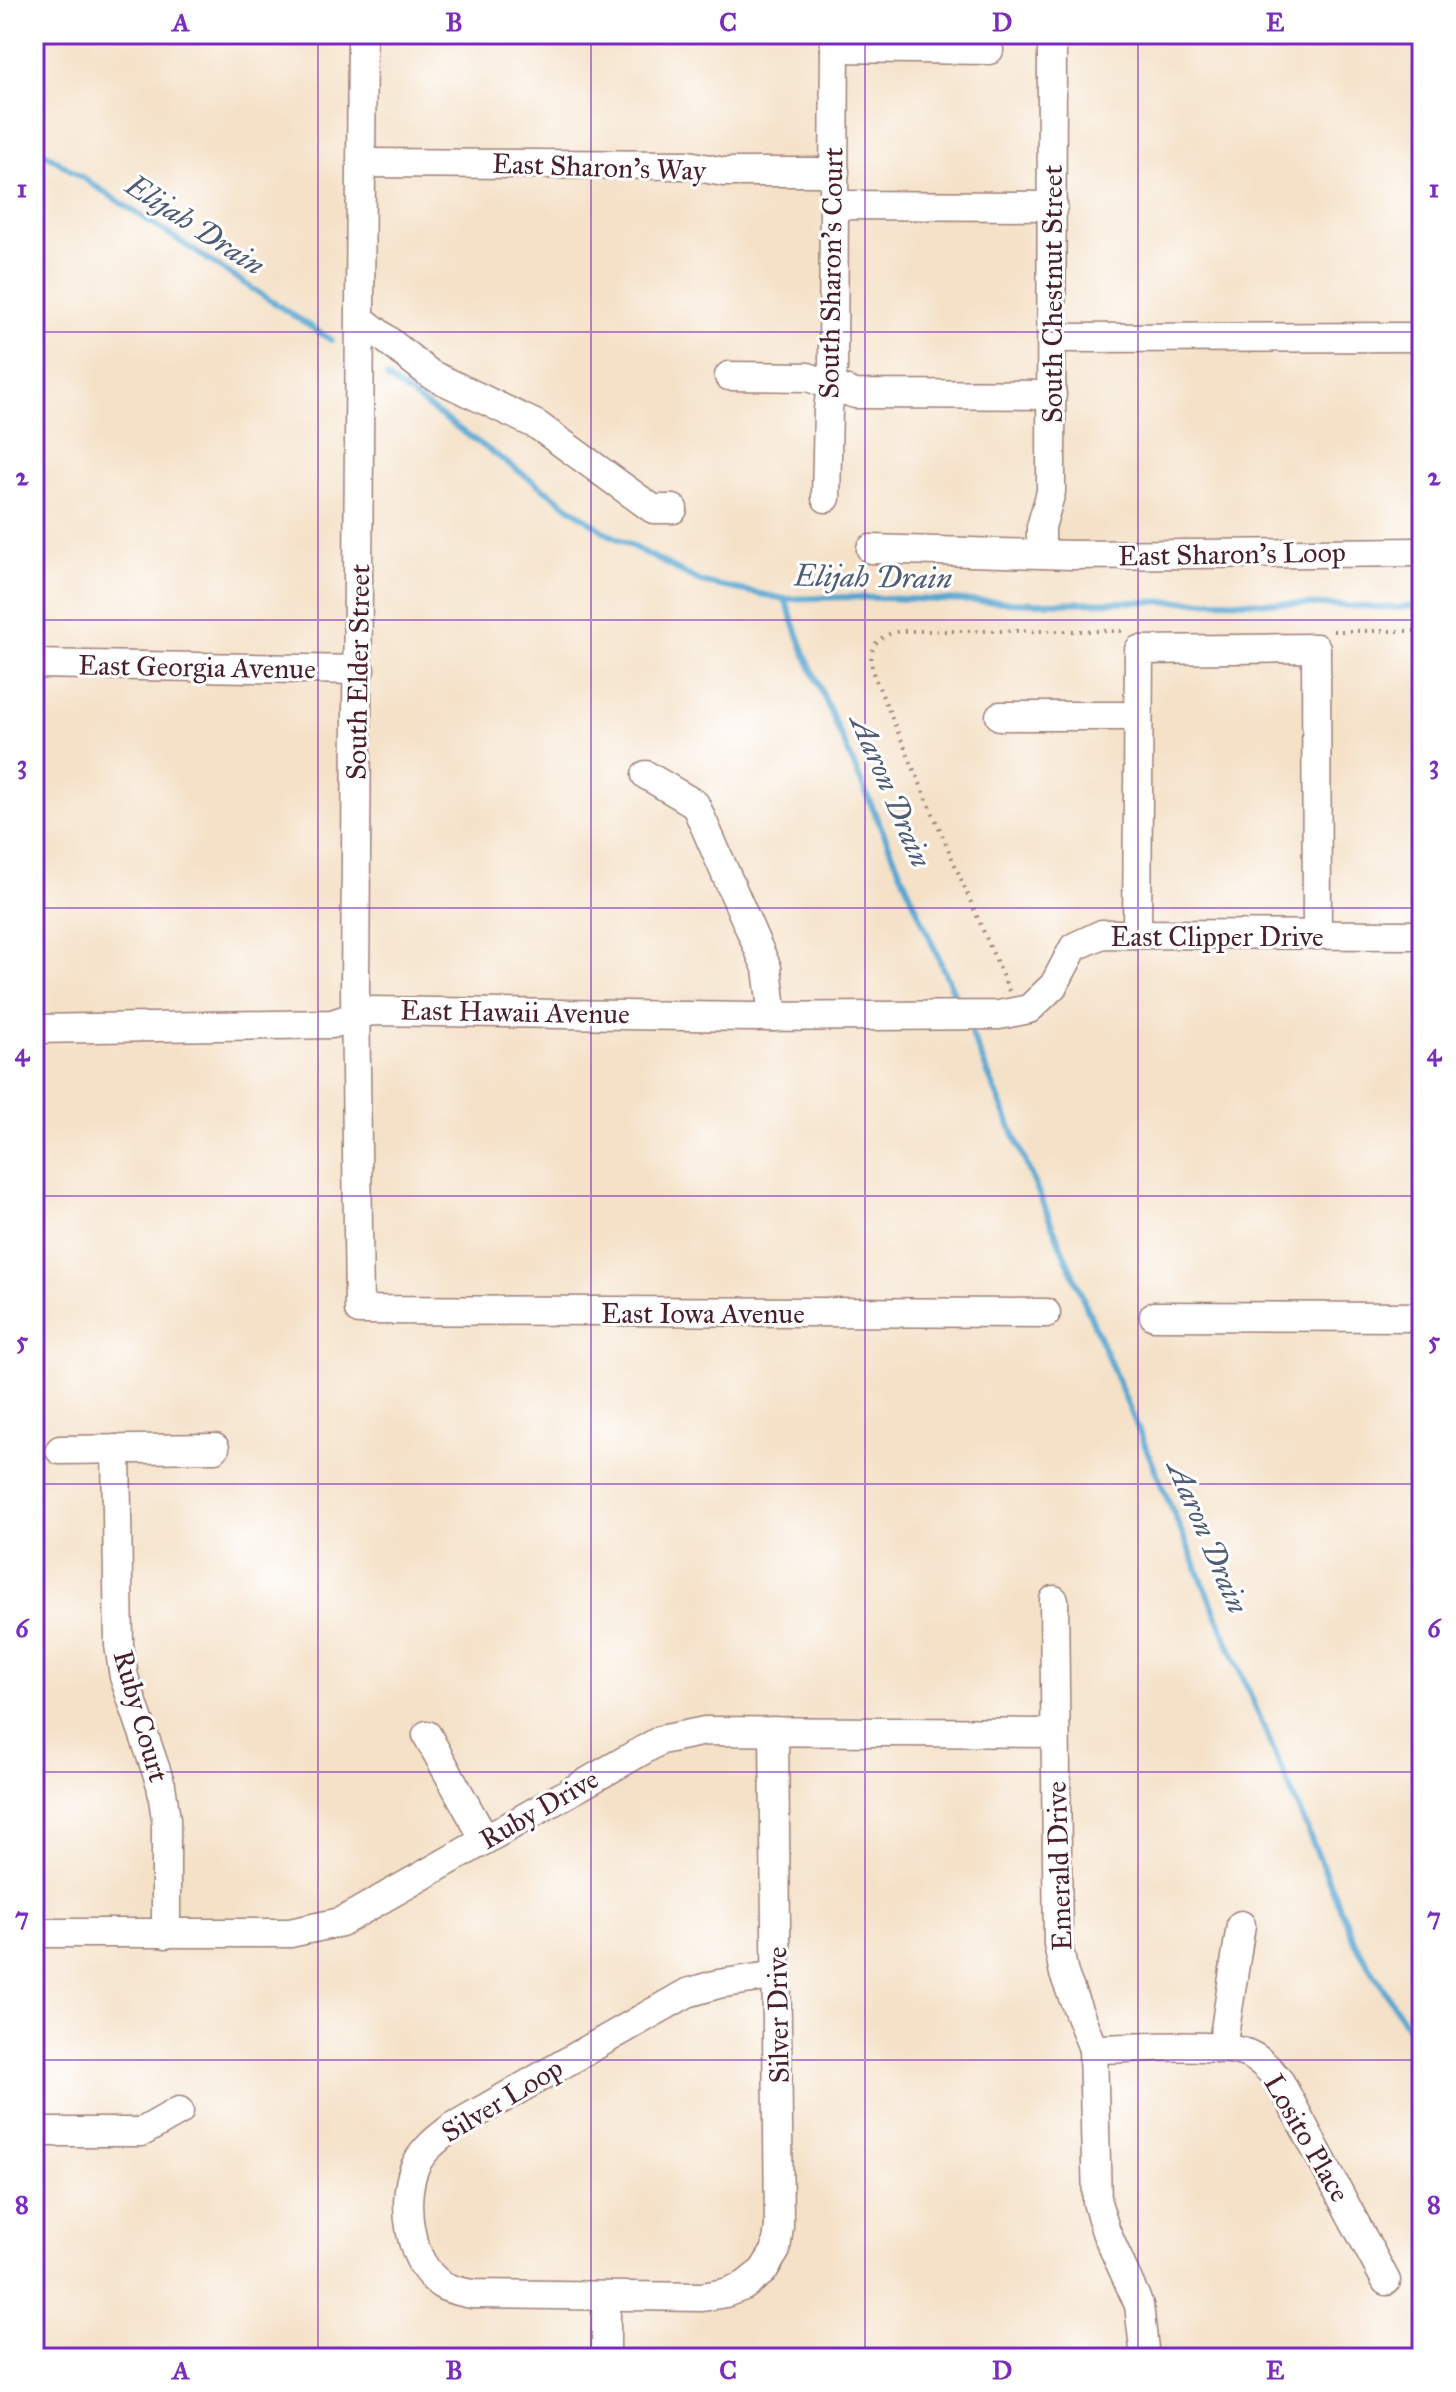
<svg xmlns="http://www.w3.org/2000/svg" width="1456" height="2392" viewBox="0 0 1456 2392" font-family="'IM FELL Great Primer',serif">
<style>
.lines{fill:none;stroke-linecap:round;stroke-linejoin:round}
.stream{stroke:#56a6d0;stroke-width:6}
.minor-casing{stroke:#9f8079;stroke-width:31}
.path{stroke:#9f8079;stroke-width:4;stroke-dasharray:2 6;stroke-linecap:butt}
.minor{stroke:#fff;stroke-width:28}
.grid{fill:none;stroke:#7b2cbf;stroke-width:2;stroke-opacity:0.55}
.labels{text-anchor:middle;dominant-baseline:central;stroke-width:6;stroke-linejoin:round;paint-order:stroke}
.street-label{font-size:28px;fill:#4a1f2b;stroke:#fff}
.water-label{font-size:30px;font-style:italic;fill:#4f5c75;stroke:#fff}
.neatline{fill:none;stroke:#7b2cbf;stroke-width:3}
.grid-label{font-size:26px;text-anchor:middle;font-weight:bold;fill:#7b2cbf}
</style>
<rect width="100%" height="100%" fill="#fff"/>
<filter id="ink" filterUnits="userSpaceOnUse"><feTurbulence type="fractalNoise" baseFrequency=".0125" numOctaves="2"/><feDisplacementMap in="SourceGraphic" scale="16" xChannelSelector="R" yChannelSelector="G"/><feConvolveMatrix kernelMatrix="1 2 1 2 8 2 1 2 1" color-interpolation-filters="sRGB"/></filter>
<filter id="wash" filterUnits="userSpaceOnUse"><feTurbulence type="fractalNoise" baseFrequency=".006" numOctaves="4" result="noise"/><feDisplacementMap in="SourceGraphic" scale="32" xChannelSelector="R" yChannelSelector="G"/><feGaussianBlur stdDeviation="1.8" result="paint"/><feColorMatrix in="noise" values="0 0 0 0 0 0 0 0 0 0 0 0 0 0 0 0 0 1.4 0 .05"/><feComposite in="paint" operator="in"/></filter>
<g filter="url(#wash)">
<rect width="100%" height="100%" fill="#f4e1c7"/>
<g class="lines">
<g class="stream">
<path d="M34,146L331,340"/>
<path d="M387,378L605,532L701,582L785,599L848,597L1036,603L1223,601L1397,608L1422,605"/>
<path d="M785,599L805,654L957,1000"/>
<path d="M971,1033L1355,1943L1422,2050"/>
</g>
</g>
</g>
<g filter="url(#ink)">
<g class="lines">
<defs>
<g id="minor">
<path d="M362,34L355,990L359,1310L1046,1313"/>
<path d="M835,48L989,50"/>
<path d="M363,163L688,165L724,172H835"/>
<path d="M834,205L1053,206"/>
<path d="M362,320L430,374L537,425L653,509H673"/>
<path d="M1053,338L1422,337"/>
<path d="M729,376L808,377L855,394L1052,395"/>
<path d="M826,498L828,410L833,368L835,34"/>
<path d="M871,549L1072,555L1422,552"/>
<path d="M1041,552V527L1051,492L1052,34"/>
<path d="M34,664L360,670"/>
<path d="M1000,716H1138"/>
<path d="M646,775L695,804L767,968L773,1017"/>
<path d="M1137,934L1139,650L1316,648L1317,935"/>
<path d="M34,1029L332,1024L371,1011L749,1017L999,1015L1029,1009L1054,985L1074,947L1102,934L1422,935"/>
<path d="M1154,1316L1422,1317"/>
<path d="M116,1449L119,1645L124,1677L161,1785L166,1819V1934"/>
<path d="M60,1450L215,1448"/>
<path d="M1054,1600L1058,1944L1064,1974L1093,2049L1097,2202L1106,2232L1139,2305L1145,2358"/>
<path d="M774,1731L779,2226L776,2250L763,2271L744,2286L725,2293L702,2297L472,2294C462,2292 450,2290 442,2285C409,2263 401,2204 414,2169C421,2151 436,2140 451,2128L687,1993L718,1984L778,1975"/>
<path d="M427,1735L485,1840"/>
<path d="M34,1933H290L341,1922L661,1740L705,1731L1055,1733"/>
<path d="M1093,2049C1129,2049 1219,2041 1248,2054C1262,2060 1271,2071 1280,2082L1386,2281"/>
<path d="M1222,2049L1241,1925"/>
<path d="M34,2132H142L179,2111"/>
<path d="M606,2296V2358"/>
</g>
</defs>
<use href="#minor" class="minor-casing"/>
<g class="path">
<path d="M1333,631H1422"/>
<path d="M1009,991L874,676C867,650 873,636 901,631H1124"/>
</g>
<use href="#minor" class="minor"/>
</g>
</g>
<path class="grid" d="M318,34V2358M591,34V2358M865,34V2358M1138,34V2358M34,332H1422M34,620H1422M34,908H1422M34,1196H1422M34,1484H1422M34,1772H1422M34,2060H1422"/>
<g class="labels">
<g class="street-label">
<text transform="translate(599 167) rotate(2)">East Sharon's Way</text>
<text transform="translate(831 273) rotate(-89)">South Sharon's Court</text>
<text transform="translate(1052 294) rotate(-90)">South Chestnut Street</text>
<text transform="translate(1232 554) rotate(-1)">East Sharon's Loop</text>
<text transform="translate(197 667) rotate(1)">East Georgia Avenue</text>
<text transform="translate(358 672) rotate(-89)">South Elder Street</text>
<text x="1217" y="936">East Clipper Drive</text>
<text transform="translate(515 1012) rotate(1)">East Hawaii Avenue</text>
<text x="703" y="1313">East Iowa Avenue</text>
<text transform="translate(141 1716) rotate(74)">Ruby Court</text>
<text transform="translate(539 1809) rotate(-30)">Ruby Drive</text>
<text transform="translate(1059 1866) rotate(-92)">Emerald Drive</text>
<text transform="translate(778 2015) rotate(-91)">Silver Drive</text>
<text transform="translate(502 2100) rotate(-31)">Silver Loop</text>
<text transform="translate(1307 2138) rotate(60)">Losito Place</text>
</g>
<g class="water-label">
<text transform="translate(195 225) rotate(33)">Elijah Drain</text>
<text transform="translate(873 577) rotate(1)">Elijah Drain</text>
<text transform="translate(891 791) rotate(67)">Aaron Drain</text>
<text transform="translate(1208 1537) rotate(67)">Aaron Drain</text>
</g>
</g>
<rect width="1456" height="2392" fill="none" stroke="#fff" stroke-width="88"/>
<rect x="44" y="44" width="1368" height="2304" class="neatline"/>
<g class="grid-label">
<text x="181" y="31">A</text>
<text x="454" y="31">B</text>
<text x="728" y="31">C</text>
<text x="1002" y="31">D</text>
<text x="1275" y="31">E</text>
<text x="22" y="197">1</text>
<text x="1434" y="197">1</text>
<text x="22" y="485">2</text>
<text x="1434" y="485">2</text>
<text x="22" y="773">3</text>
<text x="1434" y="773">3</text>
<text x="22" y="1061">4</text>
<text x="1434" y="1061">4</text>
<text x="22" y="1349">5</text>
<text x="1434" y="1349">5</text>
<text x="22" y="1637">6</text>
<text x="1434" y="1637">6</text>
<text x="22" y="1925">7</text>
<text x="1434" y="1925">7</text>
<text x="22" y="2213">8</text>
<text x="1434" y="2213">8</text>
<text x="181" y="2379">A</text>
<text x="454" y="2379">B</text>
<text x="728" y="2379">C</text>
<text x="1002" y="2379">D</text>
<text x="1275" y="2379">E</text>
</g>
</svg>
